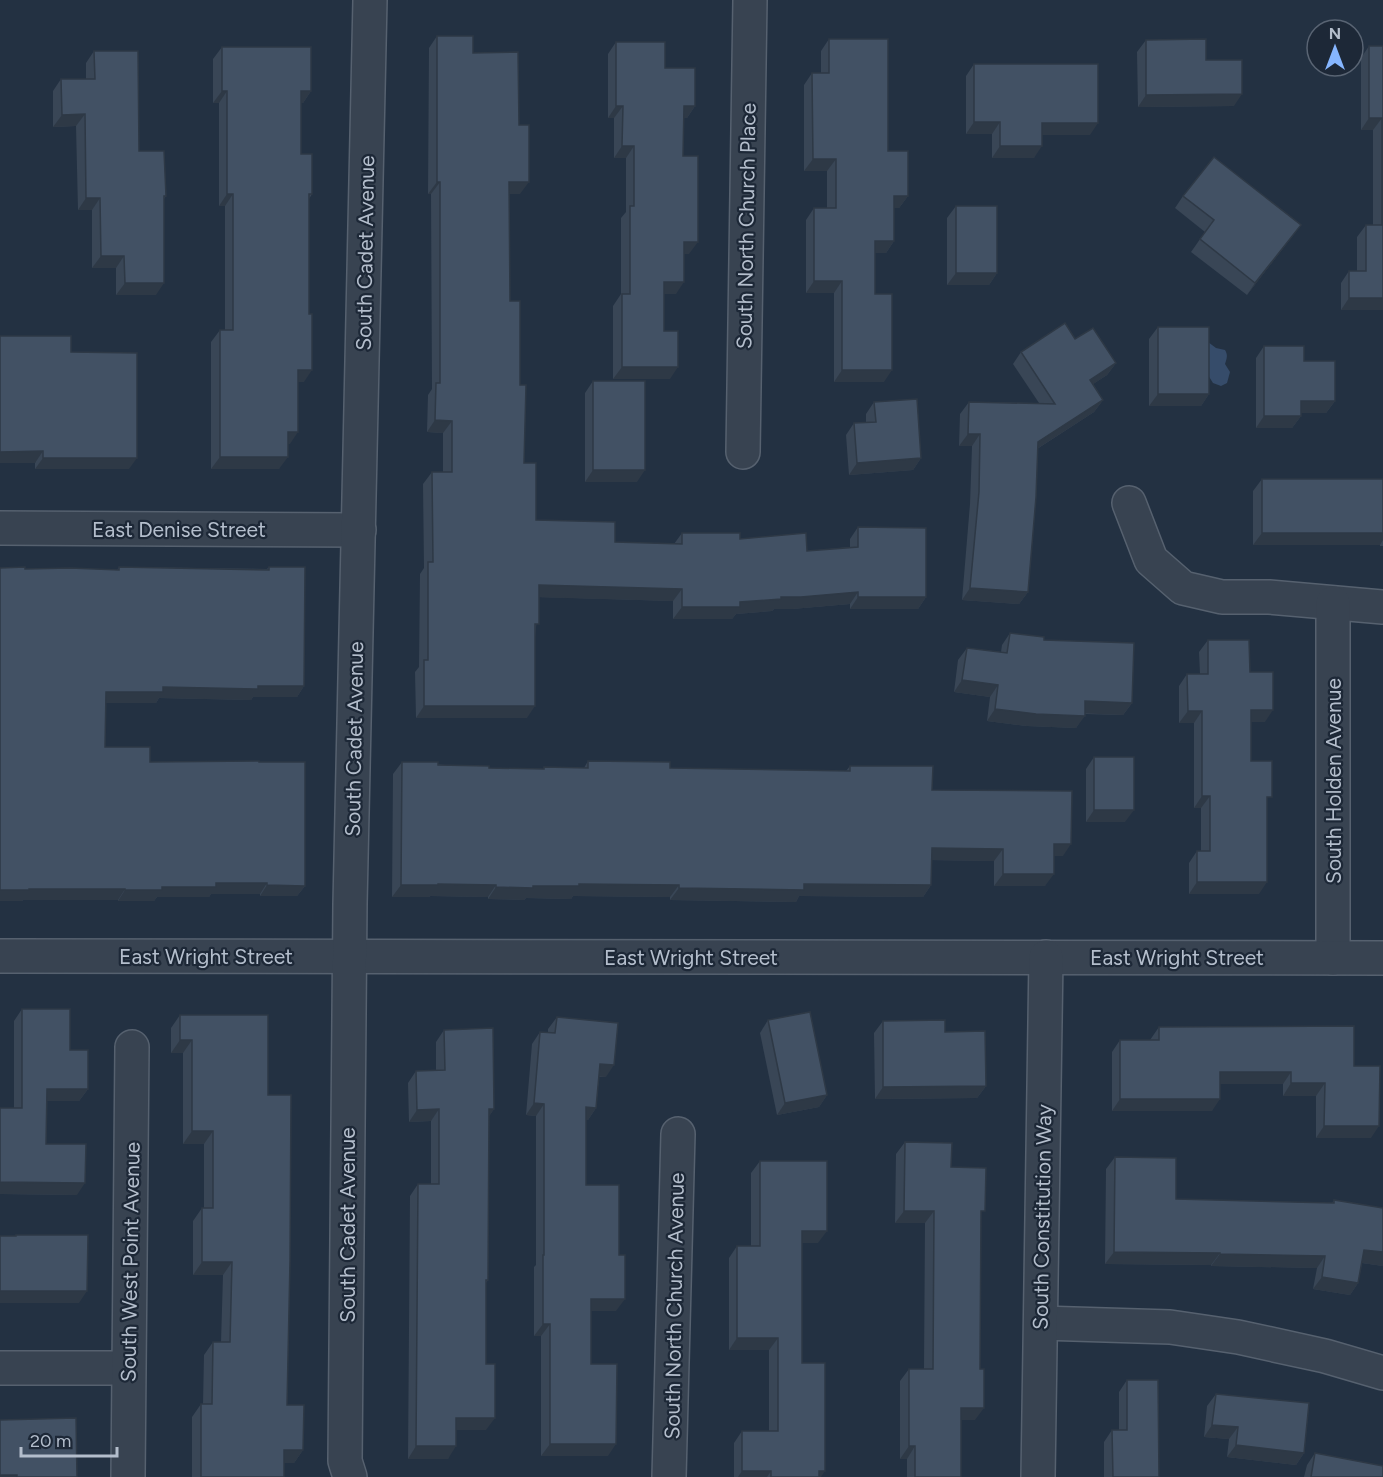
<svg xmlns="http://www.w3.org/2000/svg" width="1383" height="1477" viewBox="0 0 1383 1477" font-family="Figtree,sans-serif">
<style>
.water{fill:#364c6a}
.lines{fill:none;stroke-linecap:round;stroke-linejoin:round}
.minor-casing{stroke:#56616f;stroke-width:36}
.minor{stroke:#384351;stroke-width:33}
.wall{fill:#394656}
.shaded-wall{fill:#2e3946}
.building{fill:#425164;stroke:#2e3946;stroke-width:1.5}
.labels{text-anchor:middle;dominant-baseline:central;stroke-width:4.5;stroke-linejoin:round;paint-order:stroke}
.street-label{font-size:21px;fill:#b4becc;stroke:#1d2837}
</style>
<rect width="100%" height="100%" fill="#233142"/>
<path class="water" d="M1208,342L1216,348L1225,350C1228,355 1227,358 1225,364L1230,372L1227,383L1221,386L1213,383L1208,375L1209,367L1206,361Z"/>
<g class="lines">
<defs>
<g id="minor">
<path d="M743,452L750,0"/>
<path d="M1129,503L1151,560L1183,588L1222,597H1269L1383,607"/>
<path d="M0,528L359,530"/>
<path d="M1333,603V958"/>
<path d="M0,956L1383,958"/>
<path d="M1041,1323L1170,1327L1238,1337L1325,1356L1383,1373"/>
<path d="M0,1368H128"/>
<path d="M128,1477L132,1047"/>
<path d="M350,1477L345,1461L350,904L370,0"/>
<path d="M669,1477L678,1134"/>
<path d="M1038,1477L1046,957"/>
</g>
</defs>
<use href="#minor" class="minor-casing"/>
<use href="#minor" class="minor"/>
</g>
<g class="wall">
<path d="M437,36L473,53L519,125L520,194H509L510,301L520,385L524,463L536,520L615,542L674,544L682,533L740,539L807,551L850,547V539L858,527L926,597L918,609H850V604L792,609H774L772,611L736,614L732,619H673V601L539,597L527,718H416L415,672L419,667L420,574L424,568L423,484L432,472H443V433L427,432L428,395L432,389L431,194H428L429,48Z"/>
<path d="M829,39L888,151L908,196L899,208H894V241L886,253H875V294L884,382H834V293H806V220L814,208H827V171H804V85L812,73H821V51Z"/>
<path d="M1146,40L1206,60L1234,106L1138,107L1137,52Z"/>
<path d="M616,42L665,68L695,106L687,118H684L683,156L689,254H684L676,294H664V331L670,379H613V306L621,294V218L626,212V158H614V118H608V54Z"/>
<path d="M1369,46H1383V310H1341V283L1349,271H1357V237L1366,225H1373V130H1361V58Z"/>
<path d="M222,47L311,91L303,103H301V154L312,194L309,199L304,382H298L290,444H288L279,469H211V342L220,330H225V206H219V103H213V59Z"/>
<path d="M94,51L139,151L166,196L164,199L156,295H116V268H92V210H78L76,126L53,127V91L61,79H86V63Z"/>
<path d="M974,64L1090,135H1042L1034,158H992V134H966V76Z"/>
<path d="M1183,196L1301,225L1247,295L1191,252L1205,232L1175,208Z"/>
<path d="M956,206L997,273L989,285H947V218Z"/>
<path d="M1158,327L1209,394L1201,406H1149V339Z"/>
<path d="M1075,339L1116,363L1107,375L1093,384L1103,400L1094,412L1037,449L1028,592L1019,604L962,600L970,504L972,446H959L960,414L969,402L1039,403L1013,364L1021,352Z"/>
<path d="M1264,346L1304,361L1335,401L1326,413H1301V416L1292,428H1256V358Z"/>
<path d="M71,352L129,469H35V463Z"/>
<path d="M593,381L637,482H585V393Z"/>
<path d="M874,402L921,458L913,470L849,475L846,435L854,423L866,422V414Z"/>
<path d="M1262,479H1383V546H1380V545H1253V491Z"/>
<path d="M119,567L267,569L269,567L304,686L297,697H253L251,700L159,698L156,703H105V747L150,762L305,886L297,896H260V894H211L209,897H157L154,901H118V900H23L22,901H0L25,569L117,570Z"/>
<path d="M1010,633L1044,640L1132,703L1123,715L1085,714L1076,728L1027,726L987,721L990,697L954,692L958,660L967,648L1001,652L1002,645Z"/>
<path d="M1208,640L1250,672L1265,722H1251V761L1267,803L1259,894H1189V863L1197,851H1201V808H1194V723H1179V686L1187,674H1200L1199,652Z"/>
<path d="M1094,757L1125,822H1086V769Z"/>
<path d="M588,761L625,762L670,768L846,771L850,766L932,790L1063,856H1054L1045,886H994V861L931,860V885L923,897L799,896L796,902L670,900V897L573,896L571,899L526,898L524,900L488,899V897L430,896L429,897H392L393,774L402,762L489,768L543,769L544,767L584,768Z"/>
<path d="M22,1009L70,1050L88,1089L79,1101H47L46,1144L77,1195L0,1194V1108H14V1021Z"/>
<path d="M180,1015L268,1095L287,1405L303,1450L294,1463H284V1477H192V1417L201,1404H203L204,1355L213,1342H221L223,1275H193V1221L202,1208H204V1144H183V1053H171V1028Z"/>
<path d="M557,1017L606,1077H599L596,1108L588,1120H586V1185L616,1311H591V1364L608,1456H541V1336H534V1267L536,1265V1116L526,1115L532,1044L540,1032L548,1033V1029Z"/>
<path d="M768,1020L827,1095L819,1107L777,1115L760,1033Z"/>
<path d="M883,1021L945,1032L986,1086L977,1098L875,1099L874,1033Z"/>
<path d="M1159,1027L1354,1066L1371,1138H1316V1096H1283V1084H1220L1212,1111H1112V1052L1120,1040H1150Z"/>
<path d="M444,1030L494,1109L489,1116L488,1280L486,1283V1430H456L448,1459H408L410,1196L418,1184H431V1121L409,1122L408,1083L416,1071L436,1070V1042Z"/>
<path d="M905,1142L951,1167L981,1217L975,1420H961V1477H907V1459H900V1381L909,1369H924L925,1223H895L896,1154Z"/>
<path d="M1115,1157L1176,1199L1332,1203L1334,1200L1383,1208V1266L1362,1263L1358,1283L1350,1295L1313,1289L1317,1268L1211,1266V1265L1105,1264L1106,1169Z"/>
<path d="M760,1161L818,1243H802V1363L821,1477H734V1443L742,1431H769V1350H729V1258L737,1246H751V1173Z"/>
<path d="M1127,1380L1159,1477H1104V1442L1112,1430H1119V1392Z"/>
<path d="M1216,1394L1304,1453L1296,1465L1227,1457L1229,1439L1204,1437L1207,1406Z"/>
<path d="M1315,1453L1383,1477H1304L1307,1465Z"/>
</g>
<g class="shaded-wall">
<path d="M222,91H227L219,103H213Z"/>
<path d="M301,91H311L303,103H293Z"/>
<path d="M1242,94L1234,106L1138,107L1146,95Z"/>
<path d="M616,106H623L614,118H608Z"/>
<path d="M684,106H695L687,118H676Z"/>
<path d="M85,114L76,126L53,127L62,115Z"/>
<path d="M1369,118H1382L1373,130H1361Z"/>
<path d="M974,122H1000L992,134H966Z"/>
<path d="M1042,123H1098L1090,135H1034Z"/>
<path d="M622,146H634L626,158H614Z"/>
<path d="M1000,146H1042L1034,158H992Z"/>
<path d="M813,159H836L827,171H804Z"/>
<path d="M437,182H440L431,194H428Z"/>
<path d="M509,182H529L520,194H501Z"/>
<path d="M227,194H233L225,206H219Z"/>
<path d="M894,196H908L899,208H886Z"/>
<path d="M86,198H100L92,210H78Z"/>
<path d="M1301,225L1292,237L1247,295L1255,283Z"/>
<path d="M875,241H894L886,253H866Z"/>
<path d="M684,242H698L689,254H676Z"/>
<path d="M101,256H124L116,268H92Z"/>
<path d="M956,273H997L989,285H947Z"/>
<path d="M814,281H842L834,293H806Z"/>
<path d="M664,282H684L676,294H656Z"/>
<path d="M125,283H164L156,295H116Z"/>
<path d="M1349,298H1383V310H1341Z"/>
<path d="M1116,363L1107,375L1081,392L1090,380Z"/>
<path d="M622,367H678L670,379H613Z"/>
<path d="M298,370H312L304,382H290Z"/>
<path d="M842,370H892L884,382H834Z"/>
<path d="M1158,394H1209L1201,406H1149Z"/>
<path d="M1103,400L1094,412L1029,454L1038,442Z"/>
<path d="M1301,401H1335L1326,413H1292Z"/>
<path d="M1264,416H1301L1292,428H1256Z"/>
<path d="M435,420L452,421L443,433L427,432Z"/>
<path d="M288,432H298L290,444H279Z"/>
<path d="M968,434H980L972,446H959Z"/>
<path d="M43,451L35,463H0V452Z"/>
<path d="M220,457H288L279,469H211Z"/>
<path d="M43,458H137L129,469H35Z"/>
<path d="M921,458L913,470L849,475L857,463Z"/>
<path d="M593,470H645L637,482H585Z"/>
<path d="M1262,533H1383V540L1380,545H1253Z"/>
<path d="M539,585L682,589L673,601L530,597Z"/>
<path d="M970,588L1028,592L1019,604L962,600Z"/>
<path d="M858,592L850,604L792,609H774L772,611L736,614L732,619H673L682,607L740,602L781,597Z"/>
<path d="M858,597H926L918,609H850Z"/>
<path d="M962,680L998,685L990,697L954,692Z"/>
<path d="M258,686H304L297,697H253L251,700L159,698L156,703H98L106,692L163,687Z"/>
<path d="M1085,701L1132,703L1123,715L1077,713Z"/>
<path d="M424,706H535L527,718H416Z"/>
<path d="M995,709L1085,716L1076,728L1027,726L987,721Z"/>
<path d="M1251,710H1273L1265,722H1243Z"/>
<path d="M1188,711H1202L1194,723H1179Z"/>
<path d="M1202,796H1210L1201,808H1194Z"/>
<path d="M1094,810H1134L1125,822H1086Z"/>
<path d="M1054,844H1071L1063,856H1046Z"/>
<path d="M932,848L1003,849L994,861L923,860Z"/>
<path d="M1003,874H1054L1045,886H994Z"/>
<path d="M1197,882H1267L1259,894H1189Z"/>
<path d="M216,883H267L260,894H211L209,897H157L154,901H118L125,890L162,887Z"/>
<path d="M438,884L496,885L488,897L430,896L429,897H392L401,885Z"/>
<path d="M579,884L679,885L670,897L573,896L571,899L526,898L524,900L488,899L496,887Z"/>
<path d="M804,884L931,885L923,897L799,896L796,902L670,900L679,888Z"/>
<path d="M267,885L305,886L297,896H260Z"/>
<path d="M29,889H125L118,900H23L22,901H0V890Z"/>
<path d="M180,1040H192L183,1053H171Z"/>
<path d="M600,1064L614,1065L606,1077L592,1076Z"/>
<path d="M1220,1072H1291L1283,1084H1212Z"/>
<path d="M1291,1083H1325L1316,1096H1283Z"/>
<path d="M986,1086L977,1098L875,1099L883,1087Z"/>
<path d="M47,1089H88L79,1101H39Z"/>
<path d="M827,1095L819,1107L777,1115L785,1103Z"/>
<path d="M1120,1099H1220L1212,1111H1112Z"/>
<path d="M534,1103L544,1104L536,1116L526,1115Z"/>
<path d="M586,1107L596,1108L588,1120L578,1119Z"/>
<path d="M439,1109L431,1121L409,1122L417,1110Z"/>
<path d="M489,1109H494L486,1121Z"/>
<path d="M1324,1126H1379L1371,1138H1316Z"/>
<path d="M192,1131H213L204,1144H183Z"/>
<path d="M0,1182L85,1183L77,1195L0,1194Z"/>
<path d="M904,1211H934L925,1223H895Z"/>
<path d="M802,1231H827L818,1243H793Z"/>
<path d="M1364,1250L1383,1252V1266L1355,1262Z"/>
<path d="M1114,1252L1220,1253L1211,1265L1105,1264Z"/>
<path d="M1220,1254L1325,1256L1317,1268L1211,1266Z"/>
<path d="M202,1262H232L223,1275H193Z"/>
<path d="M1322,1277L1358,1283L1350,1295L1313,1289Z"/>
<path d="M0,1291H87L79,1303H0Z"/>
<path d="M591,1299H625L616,1311H583Z"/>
<path d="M543,1324H550L541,1336H534Z"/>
<path d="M737,1338H778L769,1350H729Z"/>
<path d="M961,1408H984L975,1420H952Z"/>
<path d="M456,1418H495L486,1430H448Z"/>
<path d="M1212,1425L1238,1427L1229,1439L1204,1437Z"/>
<path d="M550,1444H616L608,1456H541Z"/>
<path d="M1236,1445L1304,1453L1296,1465L1227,1457Z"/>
<path d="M416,1446H456L448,1459H408Z"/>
<path d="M909,1446H915L907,1459H900Z"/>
<path d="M284,1450H303L294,1463H275Z"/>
<path d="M742,1471H771L767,1477H738Z"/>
<path d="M819,1471H825L821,1477H815Z"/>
<path d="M0,1475H17L16,1477H0Z"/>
</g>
<g class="building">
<path d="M437,36H473V53L518,52L519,125H529V182H509L510,301H520V385H526L524,463H536V520L615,522V542L682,544V533H740V539L806,533L807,551L858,547V527L926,528V597H858V592L801,597H781V599L740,602V607H682V589L539,585V624H535V706H424V660H428V562H433L432,472H452V421L435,420L436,383H440V182H437Z"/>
<path d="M829,39H888V151H908V196H894V241H875V294H892V370H842V281H814V208H836V159H813L812,73H829Z"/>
<path d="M1206,39V60H1242V94L1146,95V40Z"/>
<path d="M616,42H665V68H695V106H684L683,156H698V242H684V282H664V331H678V367H622V294H630V206H634V146H622L623,106H616Z"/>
<path d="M1369,46H1383V298H1349V271H1366V225H1382V118H1369Z"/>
<path d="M222,47H311V91H301V154H312V194H309V314H312V370H298V432H288V457H220V330H233V194H227V91H222Z"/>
<path d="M94,51H138L139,151H164L166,196H164V283H125L124,256H101L100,198H86L85,114L62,115L61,79H95Z"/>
<path d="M974,64H1098V123H1042V146H1000V122H974Z"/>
<path d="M1214,157L1301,225L1255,283L1200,239L1214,220L1183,196Z"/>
<rect x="956" y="206" width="41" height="67"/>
<path d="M1065,323L1075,339L1093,328L1116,363L1090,380L1103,400L1038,442L1036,497L1028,592L970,588L979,492L980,434H968L969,402L1055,404L1021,352Z"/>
<rect x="1158" y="327" width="51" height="67"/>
<path d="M0,336H71V352L137,353V458H43V451L0,452Z"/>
<path d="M1264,346H1304V361H1335V401H1301V416H1264Z"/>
<rect x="593" y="381" width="52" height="89"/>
<path d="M917,399L921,458L857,463L854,423L876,422L874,402Z"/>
<rect x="1262" y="479" width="121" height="54"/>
<path d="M25,567V569L70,568L119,570V567L269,570V567H305L304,686H258V689L163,687V692H106L105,747H150V762L259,761V762H305V886L267,885V883H216V887H162V890H125V889H29V890H0V568Z"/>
<path d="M1010,633L1044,637V640L1134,643L1132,703L1085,701V716L1036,714L995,709L998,685L962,680L967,648L1007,653Z"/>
<path d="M1208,640H1249L1250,672H1273V710H1251V761H1272V797H1267V882H1197V851H1210V796H1202V711H1188L1187,674H1208Z"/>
<rect x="1094" y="757" width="40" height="53"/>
<path d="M588,761L670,762V768L850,771V766H933L932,790L1072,791L1071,844H1054V874H1003V849L932,848L931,885L804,884V890L679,888V885L579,884V886H533V888L496,887V885L438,884V885H401L402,762H438V765L489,766V768L544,769V767L588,768Z"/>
<path d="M22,1009H70V1050H88V1089H47L46,1144H86L85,1183L0,1182V1108H22Z"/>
<path d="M810,1012L827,1095L785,1103L768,1020Z"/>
<path d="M180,1015H268V1095H291L290,1261L287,1405H304L303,1450H284V1477H201V1404H212L213,1342H230L232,1262H202V1208H213V1131H192V1040H180Z"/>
<path d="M557,1017L618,1023L614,1065L600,1064L596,1108L586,1107V1185H619V1255H625V1299H591V1364H617L616,1444H550V1324H543V1255H544V1104L534,1103L540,1032L555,1033Z"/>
<path d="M945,1020V1032L985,1031L986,1086L883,1087V1021Z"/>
<path d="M1354,1026V1066H1380L1379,1126H1324L1325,1083H1291V1072H1220V1099H1120V1040H1159V1027Z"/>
<path d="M493,1028L494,1109H489L488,1280H486V1364H495V1418H456V1446H416L418,1184H439V1109L417,1110L416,1071L445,1070L444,1030Z"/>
<path d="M905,1142L952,1143L951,1167L986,1168L985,1211H981L980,1369H984V1408H961V1477H915V1446H909V1369H933L934,1211H904Z"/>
<path d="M1115,1157L1176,1158V1199L1334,1203V1200L1383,1208V1252L1364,1250L1358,1283L1322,1277L1325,1256L1220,1254V1253L1114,1252Z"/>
<path d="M760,1161H827V1231H802V1363H825V1471H819V1477H771V1471H742V1431H778V1338H737V1246H760Z"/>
<path d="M16,1235H88L87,1291H0V1236H16Z"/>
<path d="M1127,1380H1158L1159,1477H1113L1112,1430H1127Z"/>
<path d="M1216,1394L1309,1403L1304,1453L1236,1445L1238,1427L1212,1425Z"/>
<path d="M76,1418L77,1477H17V1475H0V1420Z"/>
<path d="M1315,1453L1383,1466V1477H1311Z"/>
</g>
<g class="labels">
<g class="street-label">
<text transform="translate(746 226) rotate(-89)">South North Church Place</text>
<text transform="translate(365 253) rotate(-89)">South Cadet Avenue</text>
<text x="179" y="529">East Denise Street</text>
<text transform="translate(354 739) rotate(-89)">South Cadet Avenue</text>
<text transform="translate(1333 781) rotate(-90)">South Holden Avenue</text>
<text x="206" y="956">East Wright Street</text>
<text x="691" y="957">East Wright Street</text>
<text x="1177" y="957">East Wright Street</text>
<text transform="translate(1042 1217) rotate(-89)">South Constitution Way</text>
<text transform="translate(347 1225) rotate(-90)">South Cadet Avenue</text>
<text transform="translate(130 1262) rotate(-89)">South West Point Avenue</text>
<text transform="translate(674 1306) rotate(-89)">South North Church Avenue</text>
</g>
</g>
<g transform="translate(1335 48)"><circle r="28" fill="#1d2837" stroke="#596473" stroke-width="1.5"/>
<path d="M0-4.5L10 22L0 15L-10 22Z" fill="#86b6ff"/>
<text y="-9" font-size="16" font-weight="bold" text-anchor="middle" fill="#b4becc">N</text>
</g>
<path d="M21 1447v9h96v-9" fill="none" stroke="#b4becc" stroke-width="3"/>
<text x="30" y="1447" font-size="18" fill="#b4becc" stroke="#1d2837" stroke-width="4.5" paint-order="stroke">20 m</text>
</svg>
